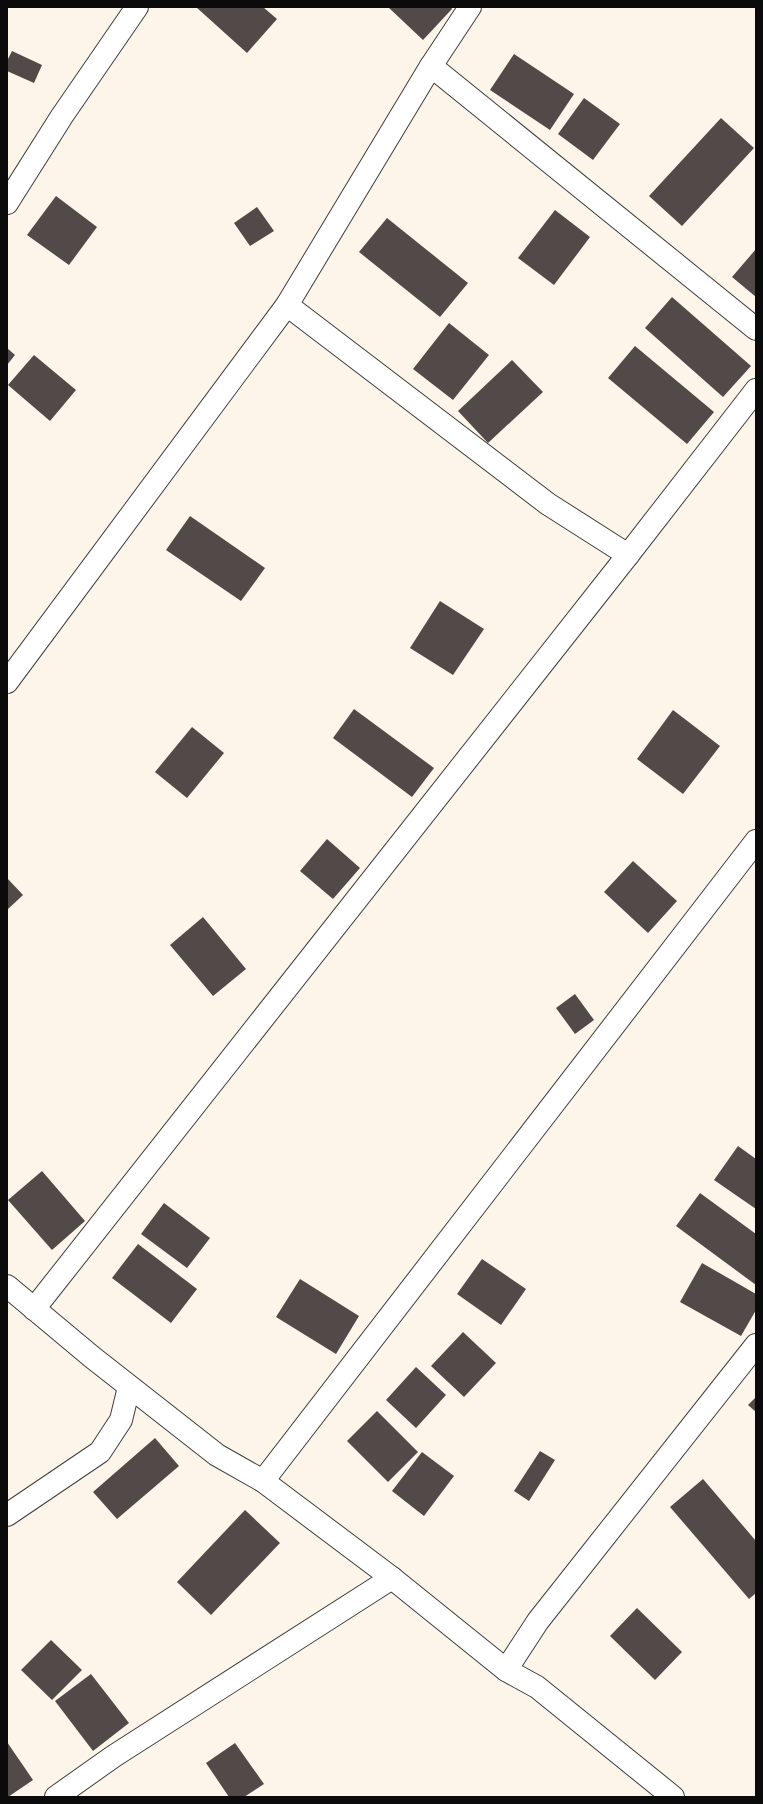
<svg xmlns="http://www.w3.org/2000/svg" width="763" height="1804" viewBox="0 0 763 1804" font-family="'Roboto Serif',serif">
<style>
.building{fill:#524a48}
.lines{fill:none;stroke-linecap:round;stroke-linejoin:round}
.street-casing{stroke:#3e3e3e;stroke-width:24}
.street{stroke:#fff;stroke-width:22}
</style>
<rect width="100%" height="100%" fill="#fdf5ea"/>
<g class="building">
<path d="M196,7H263L277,19L247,53Z"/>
<path d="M388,7H451L452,9L423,40Z"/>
<path d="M12,51L42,65L34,83L7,71V61Z"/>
<path d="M514,54L574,94L550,130L490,90Z"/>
<path d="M584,98L620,124L593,160L558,134Z"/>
<path d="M721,118L754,148L682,226L649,196Z"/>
<path d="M56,196L97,227L69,265L27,235Z"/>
<path d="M257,207L274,231L250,246L234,223Z"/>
<path d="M555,210L590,237L554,285L518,258Z"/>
<path d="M387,218L468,283L440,317L359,252Z"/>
<path d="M756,249V297L732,277Z"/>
<path d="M672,297L751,366L723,397L645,328Z"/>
<path d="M449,323L489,355L453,400L413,369Z"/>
<path d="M635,346L714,412L687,444L608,378Z"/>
<path d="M7,348L15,355L7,365Z"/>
<path d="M34,355L76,390L50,421L8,385Z"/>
<path d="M512,360L543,392L488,443L458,411Z"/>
<path d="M190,516L265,568L241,601L166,550Z"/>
<path d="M440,601L484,629L453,675L410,648Z"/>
<path d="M354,709L434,768L412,797L333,738Z"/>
<path d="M673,710L720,746L683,794L637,759Z"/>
<path d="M192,727L224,753L187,798L155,772Z"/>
<path d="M327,839L360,868L333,899L300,871Z"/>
<path d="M633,861L677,901L648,933L604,892Z"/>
<path d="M7,878L23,895L7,910Z"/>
<path d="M203,917L246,969L213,996L170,945Z"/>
<path d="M575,994L594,1020L575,1034L556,1008Z"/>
<path d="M738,1146L756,1159V1209L714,1180Z"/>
<path d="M42,1171L85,1221L52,1250L8,1200Z"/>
<path d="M700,1193L756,1234V1285L676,1226Z"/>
<path d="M164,1203L210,1238L187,1268L141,1234Z"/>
<path d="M138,1244L197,1289L171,1323L112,1278Z"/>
<path d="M482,1259L526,1289L501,1325L457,1294Z"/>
<path d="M702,1263L756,1294V1310L741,1336L680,1302Z"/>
<path d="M300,1279L359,1316L336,1354L276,1317Z"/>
<path d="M463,1332L496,1363L464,1397L431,1366Z"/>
<path d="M416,1367L446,1395L416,1428L386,1400Z"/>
<path d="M756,1397V1412L748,1405Z"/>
<path d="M377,1411L418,1452L388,1482L347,1441Z"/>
<path d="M155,1438L179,1466L117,1519L93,1492Z"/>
<path d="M540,1451L555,1460L529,1501L514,1491Z"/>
<path d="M422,1452L454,1476L424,1516L392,1491Z"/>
<path d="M703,1479L756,1541V1593L749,1599L670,1507Z"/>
<path d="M245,1510L280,1543L211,1615L177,1582Z"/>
<path d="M637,1608L682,1652L655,1680L610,1636Z"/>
<path d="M51,1640L82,1670L52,1700L21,1670Z"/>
<path d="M91,1674L129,1723L93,1751L55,1701Z"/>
<path d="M7,1742L33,1780L8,1797H7Z"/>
<path d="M235,1743L264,1784L244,1797H229L206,1763Z"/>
</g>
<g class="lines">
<defs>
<g id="street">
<path d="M431,66L756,329"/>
<path d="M7,203L62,116L137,7"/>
<path d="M287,305L548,504L628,555"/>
<path d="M7,682L287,305L431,66L470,7"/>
<path d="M7,1286L92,1357L217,1455L263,1481L392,1578L506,1670"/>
<path d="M34,1309L628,555L756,390"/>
<path d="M263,1481L756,841"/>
<path d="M7,1515L100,1452L121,1420L129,1387"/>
<path d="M56,1797L114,1756L392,1578"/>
<path d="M673,1797L537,1687L506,1670L538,1621L756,1345"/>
</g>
</defs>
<use href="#street" class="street-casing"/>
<use href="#street" class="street"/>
</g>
<rect width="763" height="1804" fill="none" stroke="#0b0b0b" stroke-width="16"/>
</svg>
